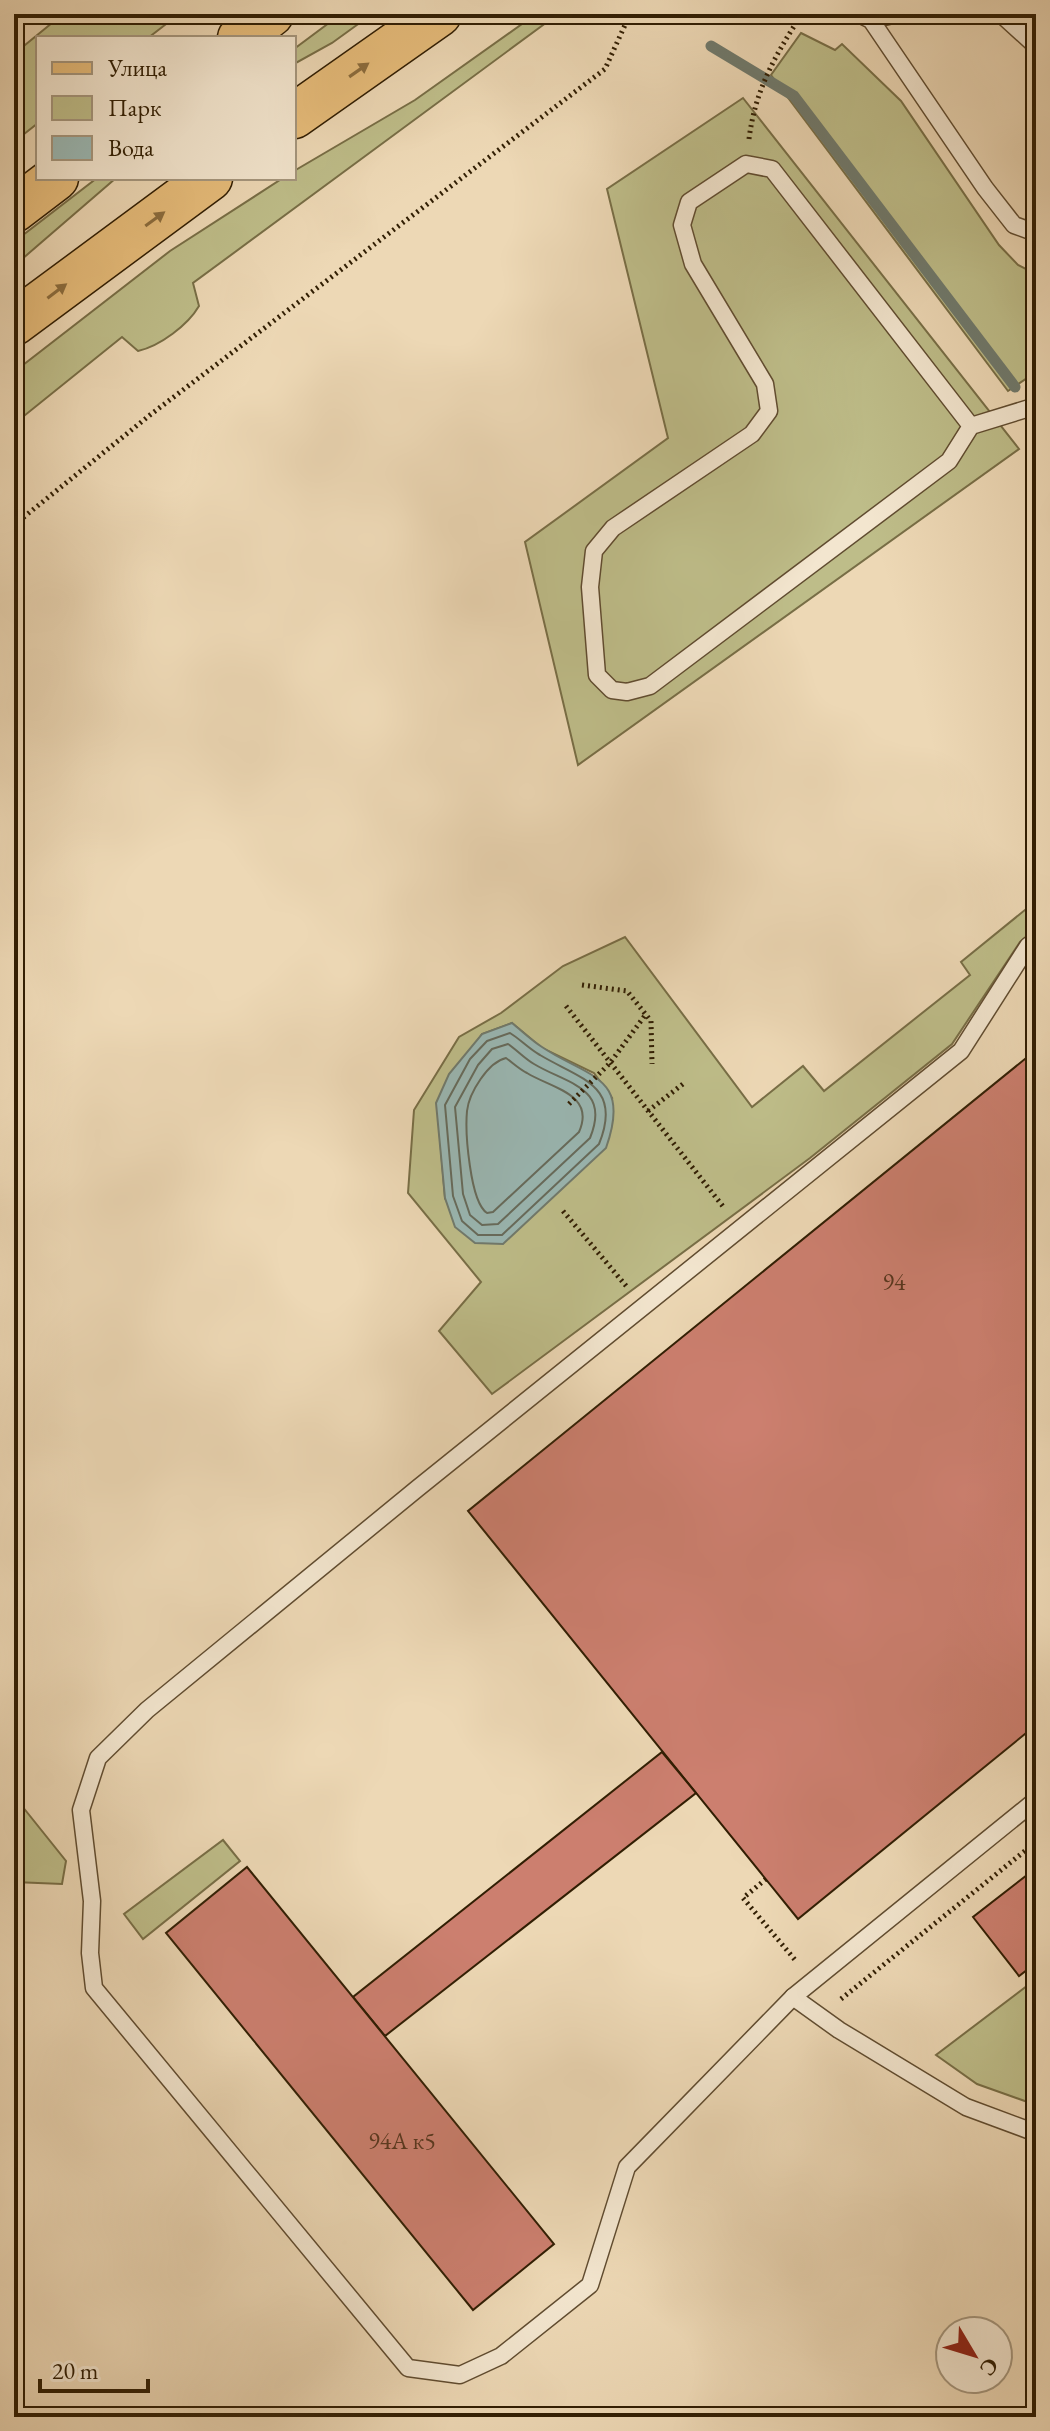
<svg xmlns="http://www.w3.org/2000/svg" width="1050" height="2431" viewBox="0 0 1050 2431" font-family="'EB Garamond',serif">
<style>
.green{fill:#bebd89;stroke:#786e46;stroke-width:2;fill-rule:evenodd}
.water{fill:#9ab8b4;stroke:#707a6d;stroke-width:2}
.lines{fill:none;stroke-linecap:round;stroke-linejoin:round}
.shore{stroke:#666b5c;stroke-width:2}
.stream{stroke:#707a6d;stroke-width:11}
.building{fill:#cc7f6f;stroke:#311e03;stroke-width:2}
.lane-casing{stroke:#604c30;stroke-width:19}
.primary-casing{stroke:#311e03;stroke-width:47}
.path{stroke:#311e03;stroke-width:5;stroke-dasharray:2 4;stroke-linecap:butt}
.lane{stroke:#f3e6cf;stroke-width:16}
.primary{stroke:#e6bc7a;stroke-width:44}
.oneway{fill:#8c6d3e}
.labels{text-anchor:middle;dominant-baseline:central;stroke-width:7;stroke-linejoin:round;paint-order:stroke}
.number-label{font-size:24px;fill:#58361e}
</style>
<rect width="100%" height="100%" fill="#edd8b5"/>
<filter id="stains"><feTurbulence type="fractalNoise" baseFrequency=".0025" numOctaves="4"/><feColorMatrix values="0 0 0 0 .2 0 0 0 0 .09 0 0 0 0 .02 0 0 0 .5 -.17"/></filter>
<radialGradient id="worn" r=".72"><stop offset=".6" stop-color="#630" stop-opacity="0"/><stop offset="1" stop-color="#630" stop-opacity=".3"/></radialGradient>
<g class="green">
<path d="M63,14H179L148,38H38V123L14,142V54Z"/>
<path d="M341,14H372L332,43L294,64V49Z"/>
<path d="M536,14H558L193,283L199,306C188,325 160,346 138,351L122,337L14,424V372L170,251L283,178H294V171L415,100Z"/>
<path d="M801,33L835,50L842,44L901,101L999,245L1018,265L1036,274V372L1008,391L771,75Z"/>
<path d="M743,98L1019,449L578,765L525,542L668,438L607,189Z"/>
<path d="M97,178H116L14,266V242Z"/>
<path d="M1036,901V929L1020,942L952,1044L810,1158L492,1394L439,1331L481,1282L408,1193L414,1110L459,1037L501,1013L563,966L625,937L752,1107L803,1066L824,1091L970,975L961,962ZM512,1023L542,1048L594,1073L612,1098L445,1198L437,1103L482,1034Z"/>
<path d="M14,1796L66,1861L62,1884L14,1882Z"/>
<path d="M223,1840L240,1861L143,1939L124,1914Z"/>
<path d="M1036,1979V2105L977,2084L936,2055Z"/>
</g>
<path class="water" d="M512,1023C522,1031 531,1040 542,1047C588,1078 632,1075 606,1148L503,1244L475,1243L455,1227L445,1198L436,1103L449,1074L482,1034Z"/>
<g class="lines">
<g class="shore">
<path d="M510,1033C520,1039 529,1049 540,1055C580,1079 623,1085 599,1144L502,1235H478L462,1221L453,1196L445,1105L470,1059L487,1041Z"/>
<path d="M508,1044C517,1050 524,1058 534,1064C567,1084 611,1087 590,1138L498,1224L482,1225L470,1215L463,1194L455,1107L478,1065L492,1049Z"/>
<path d="M506,1058C513,1063 519,1069 527,1073C551,1088 596,1094 579,1132L493,1212L487,1213C470,1202 465,1132 467,1111C469,1093 488,1062 506,1058Z"/>
</g>
<path class="stream" d="M711,46L794,96L1015,387"/>
</g>
<g class="building">
<path d="M1036,1050V1725L798,1919L468,1511Z"/>
<path d="M662,1752L696,1793L385,2036L353,1997Z"/>
<path d="M247,1867L554,2244L473,2310L166,1933Z"/>
<path d="M1036,1868V1963L1019,1976L973,1917Z"/>
</g>
<g class="lines">
<defs>
<g id="lane">
<path d="M859,14L871,20L985,188L1014,225L1036,233"/>
<path d="M993,14L1002,15L1036,46"/>
<path d="M871,20L897,14"/>
<path d="M971,426L772,169L746,164L689,202L682,225L693,264L765,384L769,411L752,434L613,528L594,551L590,587L597,675L612,690L627,692L650,686L949,461L971,426L1036,406"/>
<path d="M1036,940L1028,946L961,1051L418,1488L147,1710L98,1758L81,1810L92,1901L90,1953L94,1988L408,2368L460,2375L501,2356L590,2285L627,2167L793,1997L1036,1800"/>
<path d="M793,1997L839,2030L966,2107L1036,2133"/>
</g>
<g id="primary">
<path d="M240,38L271,14"/>
<path d="M294,116L439,14"/>
<path d="M14,210L56,178"/>
<path d="M14,323L210,178"/>
</g>
</defs>
<use href="#lane" class="lane-casing"/>
<use href="#primary" class="primary-casing"/>
<g class="path">
<path d="M749,139C755,92 773,59 798,20L789,14"/>
<path d="M14,525L150,415L605,69L630,14"/>
<path d="M582,985L627,991L651,1021L652,1064"/>
<path d="M566,1006L725,1209"/>
<path d="M569,1104L610,1063L646,1014"/>
<path d="M648,1111L683,1084"/>
<path d="M563,1211L627,1287"/>
<path d="M766,1879L743,1898L796,1961"/>
<path d="M841,1999L1036,1842"/>
</g>
<use href="#lane" class="lane"/>
<use href="#primary" class="primary"/>
</g>
<defs><path id="oneway-solid" d="M-6-.8H1V-3.2L6.5 0L1 3.2V.8H-6Z" transform="scale(2)"/></defs>
<g class="oneway">
<use href="#oneway-solid" transform="translate(359 70) rotate(-35)"/>
<use href="#oneway-solid" transform="translate(155 219) rotate(-36)"/>
<use href="#oneway-solid" transform="translate(57 291) rotate(-37)"/>
</g>
<g class="labels">
<g class="number-label">
<text x="894" y="1281">94</text>
<text x="402" y="2140">94А к5</text>
</g>
</g>
<rect width="1050" height="2431" fill="none" stroke="#edd8b5" stroke-width="48"/>
<rect x="16" y="16" width="1018" height="2399" fill="none" stroke="#311e03" stroke-width="4"/>
<rect x="24" y="24" width="1002" height="2383" fill="none" stroke="#311e03" stroke-width="2"/>
<rect x="36" y="36" width="260" height="144" fill="#f3e6cf" stroke="#a5967d" stroke-width="2"/>
<rect x="52" y="62" width="40" height="12" fill="#e6bc7a" stroke="#a5967d" stroke-width="2"/>
<text x="108" y="76" font-size="24" fill="#311e03">Улица</text>
<rect x="52" y="96" width="40" height="24" fill="#bebd89" stroke="#a5967d" stroke-width="2"/>
<text x="108" y="116" font-size="24" fill="#311e03">Парк</text>
<rect x="52" y="136" width="40" height="24" fill="#9ab8b4" stroke="#a5967d" stroke-width="2"/>
<text x="108" y="156" font-size="24" fill="#311e03">Вода</text>
<g transform="translate(974 2355) rotate(128)"><circle r="38" fill="#f3e6cf" stroke="#a5967d" stroke-width="2"/>
<path d="M0-6L14 30L0 20L-14 30Z" fill="#8f2418"/>
<text y="-12" font-size="22" font-weight="bold" text-anchor="middle" fill="#311e03">С</text>
</g>
<path d="M40 2379v12h108v-12" fill="none" stroke="#311e03" stroke-width="4"/>
<text x="52" y="2379" font-size="24" fill="#311e03" stroke="#f3e6cf" stroke-width="6" paint-order="stroke">20 m</text>
<rect width="100%" height="100%" filter="url(#stains)"/>
<rect width="100%" height="100%" fill="url(#worn)"/>
</svg>
